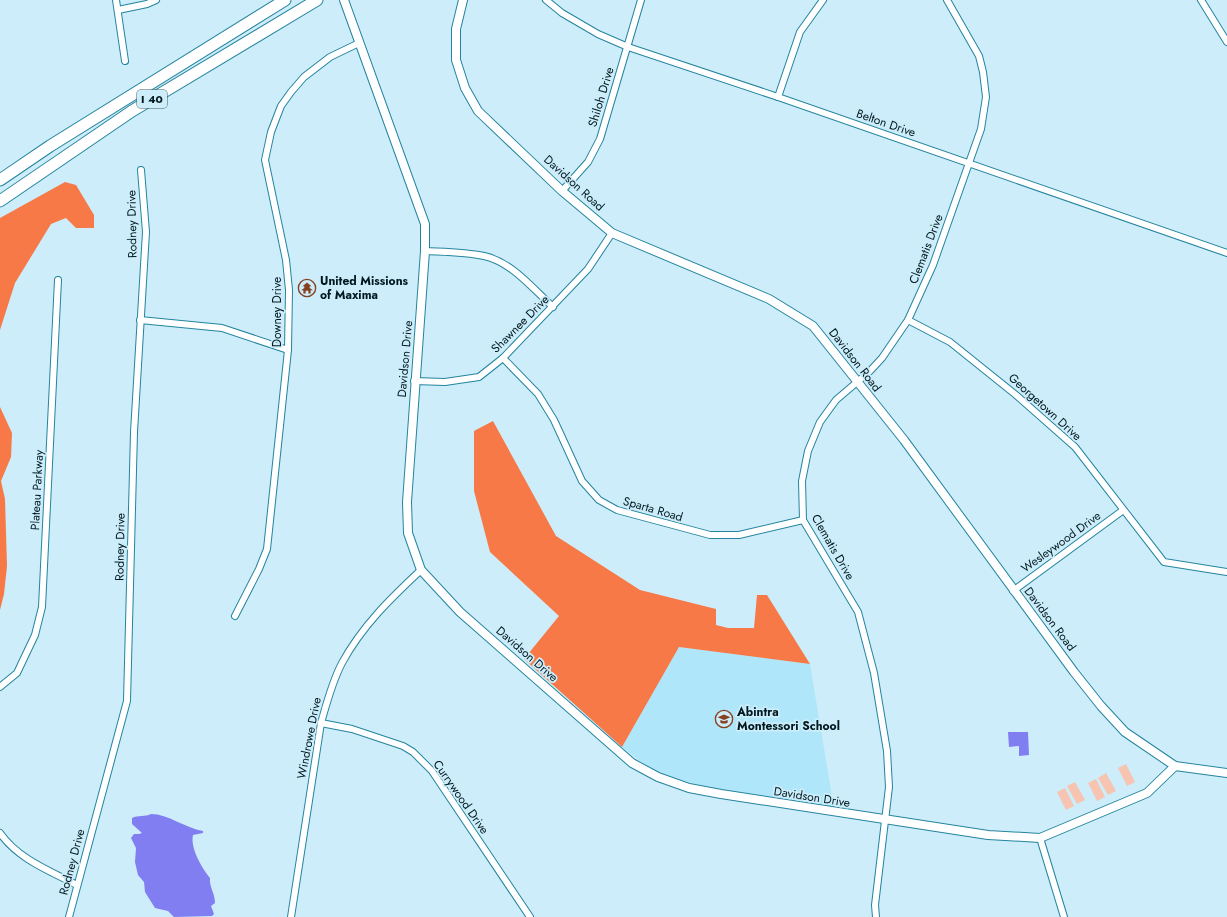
<svg xmlns="http://www.w3.org/2000/svg" width="1227" height="917" viewBox="0 0 1227 917" font-family="Jost,sans-serif">
<style>
.built{fill:#afe6fa}
.green{fill:#f7c4b1}
.forest{fill:#f67947}
.water{fill:#807ef1}
.lines{fill:none;stroke-linecap:round;stroke-linejoin:round}
.street-casing{stroke:#24849f;stroke-width:8}
.secondary-casing{stroke:#24849f;stroke-width:10}
.highway-casing{stroke:#24849f;stroke-width:13}
.street{stroke:#fff;stroke-width:6}
.secondary{stroke:#fff;stroke-width:8}
.highway{stroke:#fff;stroke-width:11}
.labels{text-anchor:middle;dominant-baseline:central;stroke-width:3.5;stroke-linejoin:round;paint-order:stroke}
.shield{fill:#ccedf9;stroke:#3d5861;stroke-width:1}
.shield-label{font-size:11px;font-weight:bold;fill:#001820}
.street-label{font-size:12px;fill:#001820;stroke:#ccedf9}
.poi-label{font-size:12px;font-weight:bold;fill:#001820;stroke:#ccedf9;text-anchor:start}
</style>
<rect width="100%" height="100%" fill="#ccedf9"/>
<path class="built" d="M679,647L810,664L834,809L712,789L653,771L622,747Z"/>
<g class="green">
<path d="M1126,764L1135,782L1127,786L1118,768Z"/>
<path d="M1106,773L1116,791L1108,795L1098,778Z"/>
<path d="M1096,779L1105,797L1097,801L1088,783Z"/>
<path d="M1075,782L1085,800L1077,804L1067,786Z"/>
<path d="M1065,788L1074,806L1066,810L1057,792Z"/>
</g>
<g class="forest">
<path d="M65,182L76,185L94,215V228H76L66,218L51,224L15,283L0,330V218Z"/>
<path d="M0,407L12,433L11,457L1,481L5,499L7,566L4,594L0,610Z"/>
<path d="M493,421L556,536L640,590L716,609V625L728,628H754L757,595H767L810,664L679,647L622,747L524,659L559,616L490,552L474,491V431Z"/>
</g>
<g class="water">
<path d="M1008,732H1028L1029,755L1019,756V746L1009,747Z"/>
<path d="M151,814C168,814 185,828 203,831V833L193,835C190,848 202,868 210,878C209,887 215,893 215,903L211,906L214,914L212,916L174,917L168,911L155,908L145,892L144,882L138,875L135,862L136,848L131,838L134,834H139L142,833L132,824V818C138,815 145,817 151,814Z"/>
</g>
<g class="lines">
<defs>
<g id="street">
<path d="M116,0L125,61"/>
<path d="M546,0L562,13L598,34L628,47L778,97L1227,253"/>
<path d="M1201,0L1227,42"/>
<path d="M118,10L147,4L156,0"/>
<path d="M778,97L800,32L823,0"/>
<path d="M562,191L588,162L600,139L641,0"/>
<path d="M425,251C445,252 465,252 484,256C512,262 533,289 553,307"/>
<path d="M140,320L222,328L288,350"/>
<path d="M908,320L950,342L1016,395L1075,447L1164,562L1227,572"/>
<path d="M503,358L538,394L554,420L582,481L599,500L617,510L710,535H739L803,520"/>
<path d="M414,381L445,382L479,377L503,358L588,269L612,233"/>
<path d="M1013,591L1122,511"/>
<path d="M235,616L259,569L267,549L288,350L289,290L286,260L265,160L271,132L281,106L291,92L304,77L330,57L359,43"/>
<path d="M0,687L17,673L35,635L42,607L58,280"/>
<path d="M321,723L352,729L403,746L413,752L432,771L530,917"/>
<path d="M0,833C18,859 50,871 77,885"/>
<path d="M1040,838L1064,917"/>
<path d="M69,917L127,701L134,432L146,232L141,170"/>
<path d="M291,917L321,723C327,702 332,682 342,663C362,626 391,598 421,570"/>
<path d="M876,917L875,905L889,787L887,751L874,673L858,612L803,520L802,481L808,451L820,422L836,400L870,371L882,358L908,320L933,265L981,129L986,97L983,72L979,56L947,0"/>
</g>
<g id="secondary">
<path d="M344,0L425,224V251L407,502L408,533L421,570L460,612L632,763L658,777L689,788L721,794L988,835L1040,838L1147,793L1175,766"/>
<path d="M463,0L456,29V60L465,88L478,111L562,191L612,233L769,299L813,326L904,440L1074,672L1101,706L1125,732L1175,766L1227,773"/>
</g>
<g id="highway">
<path d="M0,180L50,146L285,0"/>
<path d="M0,201L132,111L317,0"/>
</g>
</defs>
<use href="#street" class="street-casing"/>
<use href="#secondary" class="secondary-casing"/>
<use href="#highway" class="highway-casing"/>
<use href="#street" class="street"/>
<use href="#secondary" class="secondary"/>
<use href="#highway" class="highway"/>
</g>
<defs>
<symbol id="temple-ring" viewBox="-11 -11 22 22"><circle r="9.5" fill="#ccedf9" stroke="#884023" stroke-width="1.5"/><path d="M0-6L5-2H3V0L6.5 2.5H4V6H1.5V3h-3V6H-4V2.5H-6.5L-3 0V-2H-5Z" fill="#884023"/></symbol>
<symbol id="school-ring" viewBox="-11 -11 22 22"><circle r="9.5" fill="#ccedf9" stroke="#884023" stroke-width="1.5"/><path d="M0-5L7-2L0 1L-7-2ZM-4 1L0 2.5L4 1V4Q0 6-4 4Z" fill="#884023"/></symbol>
</defs>
<g fill-rule="evenodd">
<use href="#temple-ring" x="297" y="278" width="20" height="20"/>
<use href="#school-ring" x="714" y="709" width="20" height="20"/>
</g>
<g class="labels">
<rect class="shield" x="137" y="90" width="30" height="18" rx="3"/>
<g class="shield-label">
<text x="152" y="99">I 40</text>
</g>
<g class="street-label">
<text transform="translate(601 97) rotate(-73)">Shiloh Drive</text>
<text transform="translate(886 123) rotate(19)">Belton Drive</text>
<text transform="translate(574 183) rotate(42)">Davidson Road</text>
<text transform="translate(132 224) rotate(-91)">Rodney Drive</text>
<text transform="translate(926 249) rotate(-69)">Clematis Drive</text>
<text transform="translate(277 312) rotate(-90)">Downey Drive</text>
<text transform="translate(520 324) rotate(-45)">Shawnee Drive</text>
<text transform="translate(405 359) rotate(-85)">Davidson Drive</text>
<text transform="translate(855 360) rotate(52)">Davidson Road</text>
<text transform="translate(1045 407) rotate(42)">Georgetown Drive</text>
<text transform="translate(37 490) rotate(-87)">Plateau Parkway</text>
<text transform="translate(653 509) rotate(16)">Sparta Road</text>
<text transform="translate(1061 542) rotate(-36)">Wesleywood Drive</text>
<text transform="translate(120 547) rotate(-89)">Rodney Drive</text>
<text transform="translate(833 547) rotate(60)">Clematis Drive</text>
<text transform="translate(1050 619) rotate(53)">Davidson Road</text>
<text transform="translate(527 654) rotate(41)">Davidson Drive</text>
<text transform="translate(309 738) rotate(-79)">Windrowe Drive</text>
<text transform="translate(461 797) rotate(55)">Currywood Drive</text>
<text transform="translate(812 797) rotate(9)">Davidson Drive</text>
<text transform="translate(72 862) rotate(-75)">Rodney Drive</text>
</g>
<g class="poi-label">
<text x="320" y="281">United Missions<tspan x="320" dy="14">of Maxima</tspan></text>
<text x="737" y="712">Abintra<tspan x="737" dy="14">Montessori School</tspan></text>
</g>
</g>
</svg>
